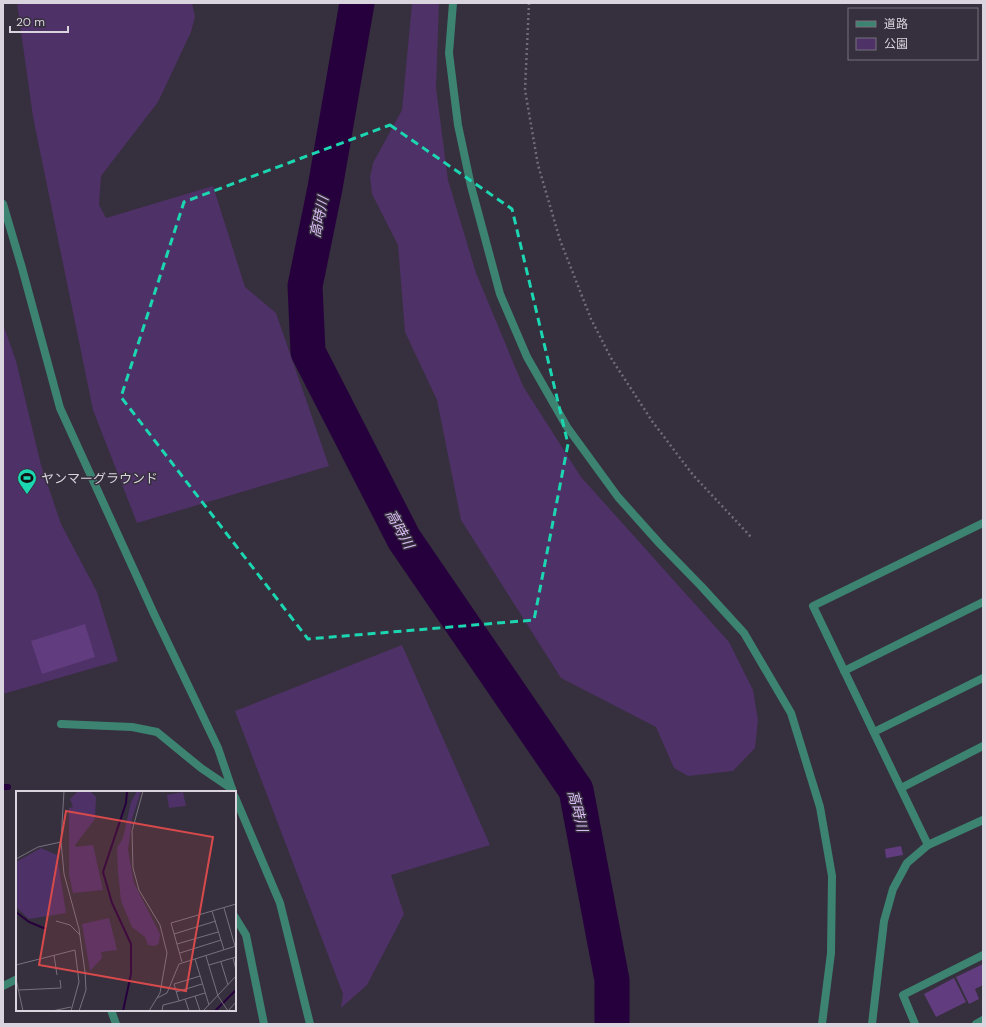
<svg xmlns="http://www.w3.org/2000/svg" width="986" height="1027" viewBox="0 0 986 1027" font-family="'DM Sans','Noto Sans JP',sans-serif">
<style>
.green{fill:#4e3166}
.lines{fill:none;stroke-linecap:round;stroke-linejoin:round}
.stream{stroke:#26003d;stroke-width:6}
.river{stroke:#26003d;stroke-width:35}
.building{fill:#613c7e}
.path{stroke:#726b78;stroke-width:2.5;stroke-dasharray:2 3;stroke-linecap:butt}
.street{stroke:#3c8471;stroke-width:8}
.marked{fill:none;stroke:#1cd5b1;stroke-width:3;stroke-dasharray:8 5;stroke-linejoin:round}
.labels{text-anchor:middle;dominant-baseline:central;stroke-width:3;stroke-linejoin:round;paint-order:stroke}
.poi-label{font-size:13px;fill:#d9d4dd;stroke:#362f3d;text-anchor:start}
.water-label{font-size:14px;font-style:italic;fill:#dbbcf6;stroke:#362f3d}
.inset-river{fill:none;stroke:#26003d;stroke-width:2}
.inset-road{fill:none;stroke:#77717d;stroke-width:1}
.view{fill:#d74a4c;fill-opacity:0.15;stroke:#d74a4c;stroke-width:2}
.inset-edge{fill:none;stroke:#d9d4dd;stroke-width:2}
</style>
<rect width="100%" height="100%" fill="#362f3d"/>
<g class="green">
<path d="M17,3H192L195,17L191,32L158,102L101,176L99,205L106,218L213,186L245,287L276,313L329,466L137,523L93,410L33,117Z"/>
<path d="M412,3H439L436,88L448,180L476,273L523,386L581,477L729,642L753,690L758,720L755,748L733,771L688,776L674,768L656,727L561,678L461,520L437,400L405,332L398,245L372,194L370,177L373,163L402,110Z"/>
<path d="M3,324L16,361L41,465L61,524L97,592L118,661L3,694Z"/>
<path d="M402,645L490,845L391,875L404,914L367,985L341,1008L343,994L235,711Z"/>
</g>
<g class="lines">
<path class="stream" d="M3,787H8"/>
<path class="river" d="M357,3L325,188L305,286L308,352L404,539L576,790L612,980V1024"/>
</g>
<g class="building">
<path d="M85,624L95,657L42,674L31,641Z"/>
<path d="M901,846L903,855L886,858L885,849Z"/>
<path d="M983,964V985L975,989L979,999L969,1004L956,977Z"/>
<path d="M954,978L966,1002L936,1017L924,994Z"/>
</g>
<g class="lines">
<path class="path" d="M529,3L525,90L538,165L560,240L591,319L611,358L652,421L693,475L751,537"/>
<g class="street">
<path d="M453,3L449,53L458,125L471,186L500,294L527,357L567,427L618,497L660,544L701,586L744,633L791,713L820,807L832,876L831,953L822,1024"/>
<path d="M3,204L22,268L60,408L154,614L218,748L233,792"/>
<path d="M844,671L983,602"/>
<path d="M61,724L132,727L157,732L201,768L232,789"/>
<path d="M874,732L983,678"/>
<path d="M901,788L983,746"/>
<path d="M235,797L280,903L310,1024"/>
<path d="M928,845L813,606L983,523"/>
<path d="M235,917L246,935L264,1024"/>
<path d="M3,986L17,979"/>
<path d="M111,1010L116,1024"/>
<path d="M872,1024L884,921L893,889L907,863L928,845L983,820"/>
<path d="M915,1024L903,995L983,955"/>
<path d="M976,1024L983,1020"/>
</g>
</g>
<path class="marked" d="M390,125L512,209L568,444L534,620L308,639L121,397L184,202Z"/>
<defs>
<symbol id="stadium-pin" viewBox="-11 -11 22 30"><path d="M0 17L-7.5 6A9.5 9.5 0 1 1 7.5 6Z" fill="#1cd5b1" stroke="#362f3d"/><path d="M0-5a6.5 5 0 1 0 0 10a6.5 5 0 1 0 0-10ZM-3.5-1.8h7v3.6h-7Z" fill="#111"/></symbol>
</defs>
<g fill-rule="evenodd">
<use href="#stadium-pin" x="16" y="467" width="22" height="30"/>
</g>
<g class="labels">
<g class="poi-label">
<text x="41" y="478">ヤンマーグラウンド</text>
</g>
<g class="water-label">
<text transform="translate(319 217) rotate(-78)">高時川</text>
<text transform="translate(400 529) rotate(61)">高時川</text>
<text transform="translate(578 811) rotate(76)">高時川</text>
</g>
</g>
<g transform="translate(16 791)">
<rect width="220" height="220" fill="#362f3d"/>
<path d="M62,0H74L80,6L79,28L59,54L60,56L77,54L87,99L57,102L53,84V17L57,16L54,8ZM121,0H125L116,28L112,59L118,92L144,143L143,152L139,155L132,154L129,146L116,136L105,110L102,81L101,57L107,47L115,11ZM167,1L170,15L153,17L151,4ZM25,57L41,64L50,122L13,128L0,116V71ZM93,127L101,159L85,161L86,167L74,180L66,133Z" fill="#4e3166"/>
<path class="inset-river" d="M0,121L13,131L30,138M107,220L115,183V153L96,112L87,81L110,12L111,0M199,220L220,199"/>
<path class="inset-road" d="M48,0L45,50L48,83L63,138L69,181L70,199L63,220M127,0L116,40L117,77L123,99L144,134L151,162L144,202L133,220M0,68L22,56L45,51M208,117L219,155M196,120L208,159M40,130L54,134L64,144M158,143L200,130M161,153L202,141M164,162L205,149M38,164L41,184M190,165L202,205L212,220M217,167L220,179M179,168L193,214M166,171L155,132L220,113M205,171L212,194M0,174L59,159L63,191L55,220M193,174L220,166M0,188L7,220M3,199L45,197L44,189M160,201L186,193M179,205L184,220M141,207L151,202L163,173L220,155M169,208L173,220M163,210L189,202M36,220L55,216M146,220L147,214L163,210L158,193L184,185M187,220L220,185M212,220L220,211"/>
<path class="view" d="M50,20L197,46L170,200L23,174Z"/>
<rect width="220" height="220" class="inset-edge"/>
</g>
<rect width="986" height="1027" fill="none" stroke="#d9d4dd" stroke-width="8"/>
<rect x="848" y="8" width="130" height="52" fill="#362f3d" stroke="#77717d"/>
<rect x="856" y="21" width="20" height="6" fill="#3c8471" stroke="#77717d"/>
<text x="884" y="28" font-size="12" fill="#d9d4dd">道路</text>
<rect x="856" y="38" width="20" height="12" fill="#4e3166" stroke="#77717d"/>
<text x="884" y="48" font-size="12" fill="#d9d4dd">公園</text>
<path d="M10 26v6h58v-6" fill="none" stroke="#d9d4dd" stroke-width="2"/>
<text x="16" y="26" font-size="12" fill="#d9d4dd" stroke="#362f3d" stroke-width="3" paint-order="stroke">20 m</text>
</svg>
